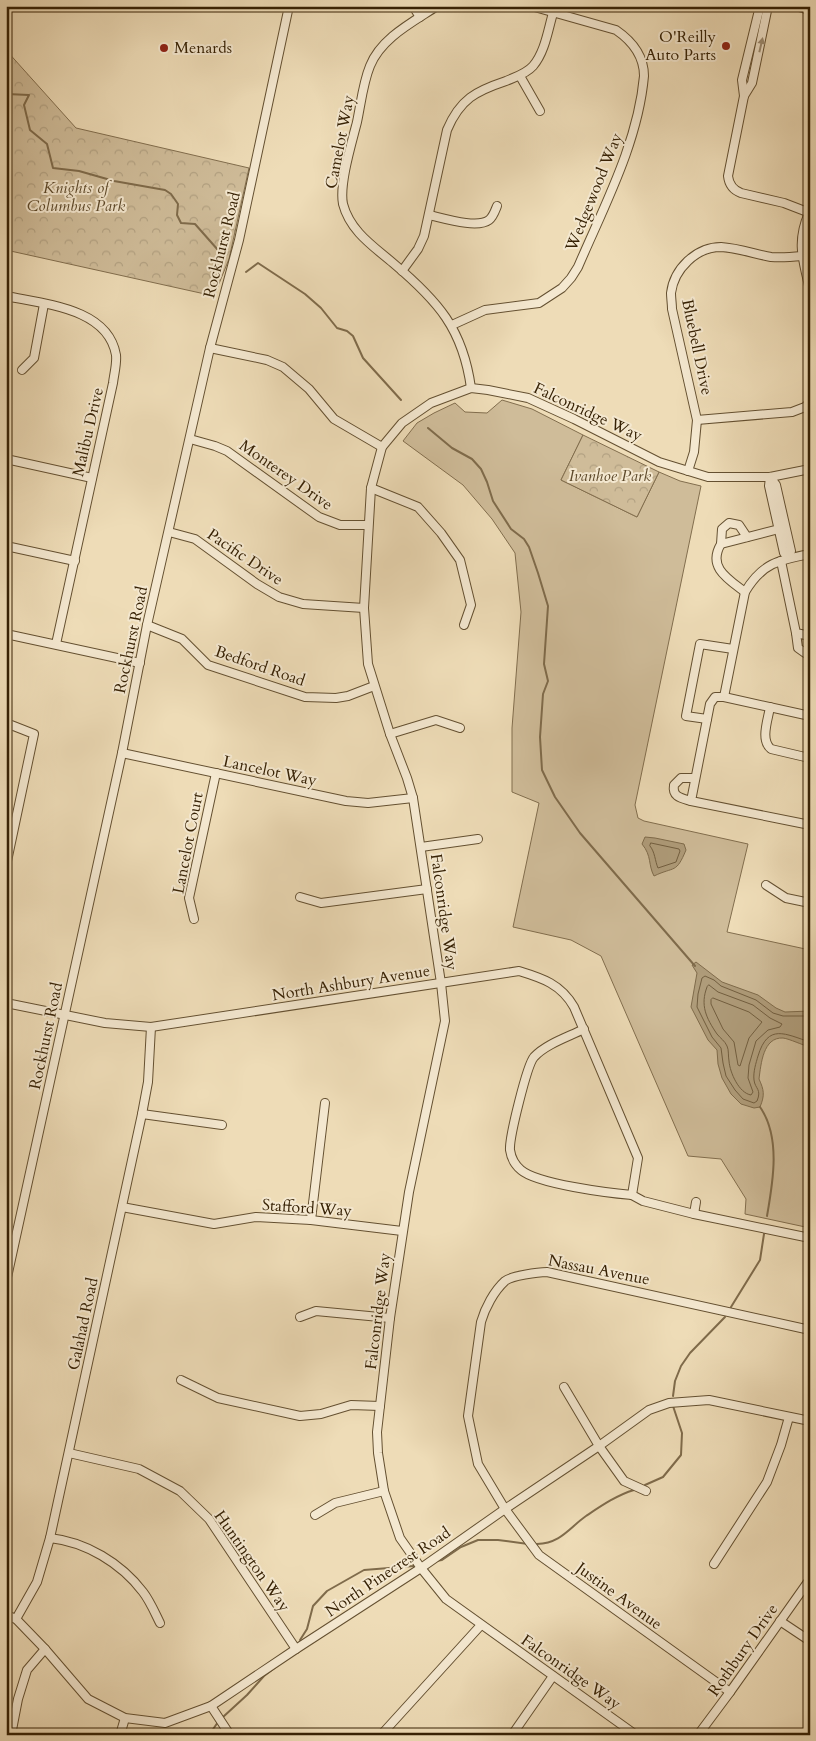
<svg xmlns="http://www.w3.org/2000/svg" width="816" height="1741" viewBox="0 0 816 1741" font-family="Cardo,serif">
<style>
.grass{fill:#cfbc99;stroke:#826e4e}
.forest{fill:url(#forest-crowns);stroke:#826e4e}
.water{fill:#af9c7a;stroke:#7f6b4b}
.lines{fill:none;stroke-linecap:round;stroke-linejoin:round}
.shore{stroke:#725e3f;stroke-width:1}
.stream{stroke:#7f6b4b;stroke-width:2}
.minor-casing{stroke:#645031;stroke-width:10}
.major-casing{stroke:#362104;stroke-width:12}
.minor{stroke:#f4e8d0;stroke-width:8}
.major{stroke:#eedcb7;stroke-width:10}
.oneway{fill:#9e8e74}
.poi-dot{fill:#8f2418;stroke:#f4e8d0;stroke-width:2}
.labels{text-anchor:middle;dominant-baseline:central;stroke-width:4;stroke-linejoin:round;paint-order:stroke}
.poi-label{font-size:16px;fill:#362104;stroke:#f4e8d0;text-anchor:end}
.street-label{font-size:16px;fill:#362104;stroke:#f4e8d0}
.park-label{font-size:16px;font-style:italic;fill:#5c4829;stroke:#f4e8d0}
</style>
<defs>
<pattern id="forest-crowns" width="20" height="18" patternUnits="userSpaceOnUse" patternTransform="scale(1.25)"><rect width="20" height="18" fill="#cfbc99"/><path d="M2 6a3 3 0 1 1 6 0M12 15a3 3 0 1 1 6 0" fill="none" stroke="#b2a182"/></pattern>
</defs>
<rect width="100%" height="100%" fill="#eedcb7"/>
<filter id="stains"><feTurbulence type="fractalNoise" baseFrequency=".004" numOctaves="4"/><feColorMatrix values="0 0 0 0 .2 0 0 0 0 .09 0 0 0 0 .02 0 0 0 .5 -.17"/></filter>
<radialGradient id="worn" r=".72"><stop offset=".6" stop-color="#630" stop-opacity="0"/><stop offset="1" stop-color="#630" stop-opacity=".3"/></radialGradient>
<path class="grass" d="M502,400L532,409L583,435L561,480L637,517L659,472L680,481L701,486L635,805L638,818L644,821L748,844L727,932L810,950V1228L745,1214L746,1199L721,1159L688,1156L601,956L571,940L513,927L539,803L512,792V728L521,612L515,553L492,519L463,485L403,441L417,423L434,413L455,403L465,412L487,413Z"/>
<g class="forest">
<path d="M6,50L76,128L249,168L229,259L214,296L6,250Z"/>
<path d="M583,435L659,472L637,517L561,480Z"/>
</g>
<g class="water">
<path d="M645,837L655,838L684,844L686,850C676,874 675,866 654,876C648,865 652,856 642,844Z"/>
<path d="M696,962L722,982L758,995L776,1008L785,1012L810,1011V1047C802,1045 790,1039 783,1038C763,1037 761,1064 759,1079C764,1090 765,1095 760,1107L754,1108L741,1104L731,1094L722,1078L718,1064L717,1050L708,1040L691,1007L697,973L692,965Z"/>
</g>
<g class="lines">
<g class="shore">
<path d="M651,843L679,849L680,851L676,862L658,868C655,861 655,852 650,846Z"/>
<path d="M709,985L718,992L753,1005L770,1018L782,1024L780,1027L768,1030L756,1041L749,1065L748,1078L753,1092L751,1095C739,1093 730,1073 729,1061C728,1056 729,1050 727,1046C725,1041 720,1038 717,1034C706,1018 700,1005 707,987Z"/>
<path d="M713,998L749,1012L762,1022L749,1038L740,1066L738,1065L734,1042L723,1029L711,1004V1000Z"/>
<path d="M810,1016H783L773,1013L756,1000L721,986L714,980L705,976L702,978L698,994L697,1007L712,1037L721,1048L723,1063L726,1076L735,1090L743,1099L754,1103L757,1101C762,1089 755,1089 754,1080C753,1072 756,1063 758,1056C768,1023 785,1034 810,1042"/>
</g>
<g class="stream">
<path d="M6,88L7,94L29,95L24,105L30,130L47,144L53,168L79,171L114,181L165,190L171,194L178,204L177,215L181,223L195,224L218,250"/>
<path d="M246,272L258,263L305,294L321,308L337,328L347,331L353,336L363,358L401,400"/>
<path d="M428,428L452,448L472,459L481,469L487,482L493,501L511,529L524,539L529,547L538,573L548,606L544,664L548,681L543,694L540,737L542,770L555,797L580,833L695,966"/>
<path d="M760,1107C781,1137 773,1182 767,1216"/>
<path d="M731,1307L760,1260L764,1234"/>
<path d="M673,1396L675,1381L681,1366L690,1353L725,1317"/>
<path d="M645,1485L663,1477L681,1455L682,1433L673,1406"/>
<path d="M537,1544C561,1543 569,1528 586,1516C601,1506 617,1495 634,1490"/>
<path d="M436,1561L442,1560L461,1547L478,1540H498L528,1544"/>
<path d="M300,1640L307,1629L313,1606L327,1591L364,1570L414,1566"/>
<path d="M223,1717L247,1695L264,1676L285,1660"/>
<path d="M209,1735L218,1722"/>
</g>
<defs>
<g id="minor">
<path d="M413,6L420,17"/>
<path d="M437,6C413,22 381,38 370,66C363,83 361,103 357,122C352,142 339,184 343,204C350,231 373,246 393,263C438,301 463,329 471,388"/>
<path d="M768,6L752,83L744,96L728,176C729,185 733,190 741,193L784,203L810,213"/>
<path d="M553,13L562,6"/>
<path d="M520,76L540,111"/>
<path d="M744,96L742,80L760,6"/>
<path d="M809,213C796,242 803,260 810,290"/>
<path d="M429,215C443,218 477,229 489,220C493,217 495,211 497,206"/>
<path d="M402,271L418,249L424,236L447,130C460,99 476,91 506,81C515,77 526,74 533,66C545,52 548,30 553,13L550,6"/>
<path d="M6,296C44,304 108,308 116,355C117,364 114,374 113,383L56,644"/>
<path d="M452,325L485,310L539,303L562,288L571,278L578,267C604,206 638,143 644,76C644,56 632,41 616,30L531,6"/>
<path d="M210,348L267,360L283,367L309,389L334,419L382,447"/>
<path d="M22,370L34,358L44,304"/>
<path d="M697,420L792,412L805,407L810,402"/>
<path d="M190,439L215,446L227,451L319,517L340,525H368"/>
<path d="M6,459L92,478"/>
<path d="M688,471L694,452L697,420L672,309C672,304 671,298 671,293C674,269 696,247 721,247C738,248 755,254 771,257C782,258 792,257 802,256"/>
<path d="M770,477L776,485L791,551L789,558"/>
<path d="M770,477L769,486L784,553L789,558"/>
<path d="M371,488L418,507L441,533L460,560L471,605L464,625"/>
<path d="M169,532L195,539L257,584L279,597L303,604L364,608"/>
<path d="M721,544L722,529L729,523L739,525L747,537"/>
<path d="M6,546L75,561"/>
<path d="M781,561L796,633L810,636"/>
<path d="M745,592C728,579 707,567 721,544L779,529"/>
<path d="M147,625L182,639L208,665L305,697L336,698L348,696L374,686"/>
<path d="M796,633L798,648L805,653H810"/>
<path d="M6,634L140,663"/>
<path d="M724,697L745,592C762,563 779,560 810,554"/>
<path d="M770,707C768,720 760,740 771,749L805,757L810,755"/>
<path d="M810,716L724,697H715L710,704L691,801L810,825"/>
<path d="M707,719L686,716L700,644L733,649"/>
<path d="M6,723L34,734L6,866"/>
<path d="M390,734L436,720L460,728"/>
<path d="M122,753L346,801L368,803L413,798"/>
<path d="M691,801C681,798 672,797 674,785L681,778H695"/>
<path d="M421,847L478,839"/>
<path d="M766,885L786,898L810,903"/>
<path d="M300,897L321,903L427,889"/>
<path d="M194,919L189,898L216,773"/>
<path d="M6,1003L105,1023L151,1027L519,971C542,978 561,984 574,1007L638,1158L632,1195L643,1201L694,1214L810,1238"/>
<path d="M584,1029C568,1037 546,1044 534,1057C527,1065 509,1138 510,1150C511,1157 515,1165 521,1170C537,1184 609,1193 632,1195"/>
<path d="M142,1114L222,1125"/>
<path d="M122,1207L214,1224L256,1217L311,1220L402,1231"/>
<path d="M694,1214L696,1202"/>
<path d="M311,1220L325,1103"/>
<path d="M6,1282L122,753L147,625L210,348L239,240L289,6"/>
<path d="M300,1317L316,1311L390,1318"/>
<path d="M181,1380L218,1398L300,1416L321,1414L351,1405L380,1406"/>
<path d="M564,1387L599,1446L624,1481L646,1491"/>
<path d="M69,1453L139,1469L180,1491L209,1519L296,1649"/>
<path d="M315,1515L335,1503L384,1491"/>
<path d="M50,1538C86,1542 121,1563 143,1592C150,1601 155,1613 160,1623"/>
<path d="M714,1564L767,1482L781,1445L789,1417"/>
<path d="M6,1615L16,1619L45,1649L88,1699L125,1718L165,1723L211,1706L296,1649L421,1568L505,1509L599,1446L649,1410L669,1403L709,1400L810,1421"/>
<path d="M16,1619L37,1582L50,1538L142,1114L148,1082L151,1027"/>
<path d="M780,1621L810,1641"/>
<path d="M730,1692L539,1555L505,1509L478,1464L468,1416L481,1322C485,1308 494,1291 505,1281C511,1276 538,1272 547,1272L810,1330"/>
<path d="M211,1706L230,1735"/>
<path d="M11,1735L18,1699L27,1670L45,1649"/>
<path d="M120,1735L125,1718"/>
<path d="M381,1735L481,1625"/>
<path d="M512,1735L553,1676"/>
<path d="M636,1735L446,1599L421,1568L400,1538L384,1491L378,1453L377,1432L390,1318L409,1192L445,1021L441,983L413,798L407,778L390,734L368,664L364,608L371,488L382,447L402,423L431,403L471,388L488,390L528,398L574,419L659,462L708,477H770L810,469"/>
<path d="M698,1735L730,1692L810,1579"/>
</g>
<path id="major" d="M799,6L810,9"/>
</defs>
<use href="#minor" class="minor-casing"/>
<use href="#major" class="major-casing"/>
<use href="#minor" class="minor"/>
<use href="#major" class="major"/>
</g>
<defs><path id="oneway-solid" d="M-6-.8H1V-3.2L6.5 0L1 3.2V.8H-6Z" transform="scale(1.25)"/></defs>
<use class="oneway" href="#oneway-solid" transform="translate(761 45) rotate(-77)"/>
<g class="poi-dot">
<circle cx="726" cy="46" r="5"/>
<circle cx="164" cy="48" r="5"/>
</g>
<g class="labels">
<g class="poi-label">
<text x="716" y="37">O'Reilly<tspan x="716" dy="18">Auto Parts</tspan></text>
<text x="174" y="48" text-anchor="start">Menards</text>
</g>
<g class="street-label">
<text transform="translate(340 142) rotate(-79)">Camelot Way</text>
<text transform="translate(594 192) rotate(-68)">Wedgewood Way</text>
<text transform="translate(222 245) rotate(-76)">Rockhurst Road</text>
<text transform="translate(697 347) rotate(78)">Bluebell Drive</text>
<text transform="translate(588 412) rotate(25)">Falconridge Way</text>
<text transform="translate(88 432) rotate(-77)">Malibu Drive</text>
<text transform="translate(286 475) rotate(35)">Monterey Drive</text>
<text transform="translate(245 557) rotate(34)">Pacific Drive</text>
<text transform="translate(131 640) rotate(-78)">Rockhurst Road</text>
<text transform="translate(260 666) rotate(19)">Bedford Road</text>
<text transform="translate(270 771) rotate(12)">Lancelot Way</text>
<text transform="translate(188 843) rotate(-79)">Lancelot Court</text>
<text transform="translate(444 912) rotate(82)">Falconridge Way</text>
<text transform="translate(351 983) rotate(-9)">North Ashbury Avenue</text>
<text transform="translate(46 1036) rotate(-78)">Rockhurst Road</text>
<text transform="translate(307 1208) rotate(4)">Stafford Way</text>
<text transform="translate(599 1270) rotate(11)">Nassau Avenue</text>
<text transform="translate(378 1311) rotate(-83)">Falconridge Way</text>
<text transform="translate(83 1324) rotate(-78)">Galahad Road</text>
<text transform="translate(252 1561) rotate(55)">Huntington Way</text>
<text transform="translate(388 1572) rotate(-34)">North Pinecrest Road</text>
<text transform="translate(619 1596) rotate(36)">Justine Avenue</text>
<text transform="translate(743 1650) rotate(-55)">Rothbury Drive</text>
<text transform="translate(571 1672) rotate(35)">Falconridge Way</text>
</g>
<g class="park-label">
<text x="76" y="188">Knights of<tspan x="76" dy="18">Columbus Park</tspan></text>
<text x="610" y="476">Ivanhoe Park</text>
</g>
</g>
<rect width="816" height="1741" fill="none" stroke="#eedcb7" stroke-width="25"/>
<rect x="8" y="8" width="801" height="1726" fill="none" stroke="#362104" stroke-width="2.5"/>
<rect x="12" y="12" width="791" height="1716" fill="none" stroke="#362104"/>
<rect width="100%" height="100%" filter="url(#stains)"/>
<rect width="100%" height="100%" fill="url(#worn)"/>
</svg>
